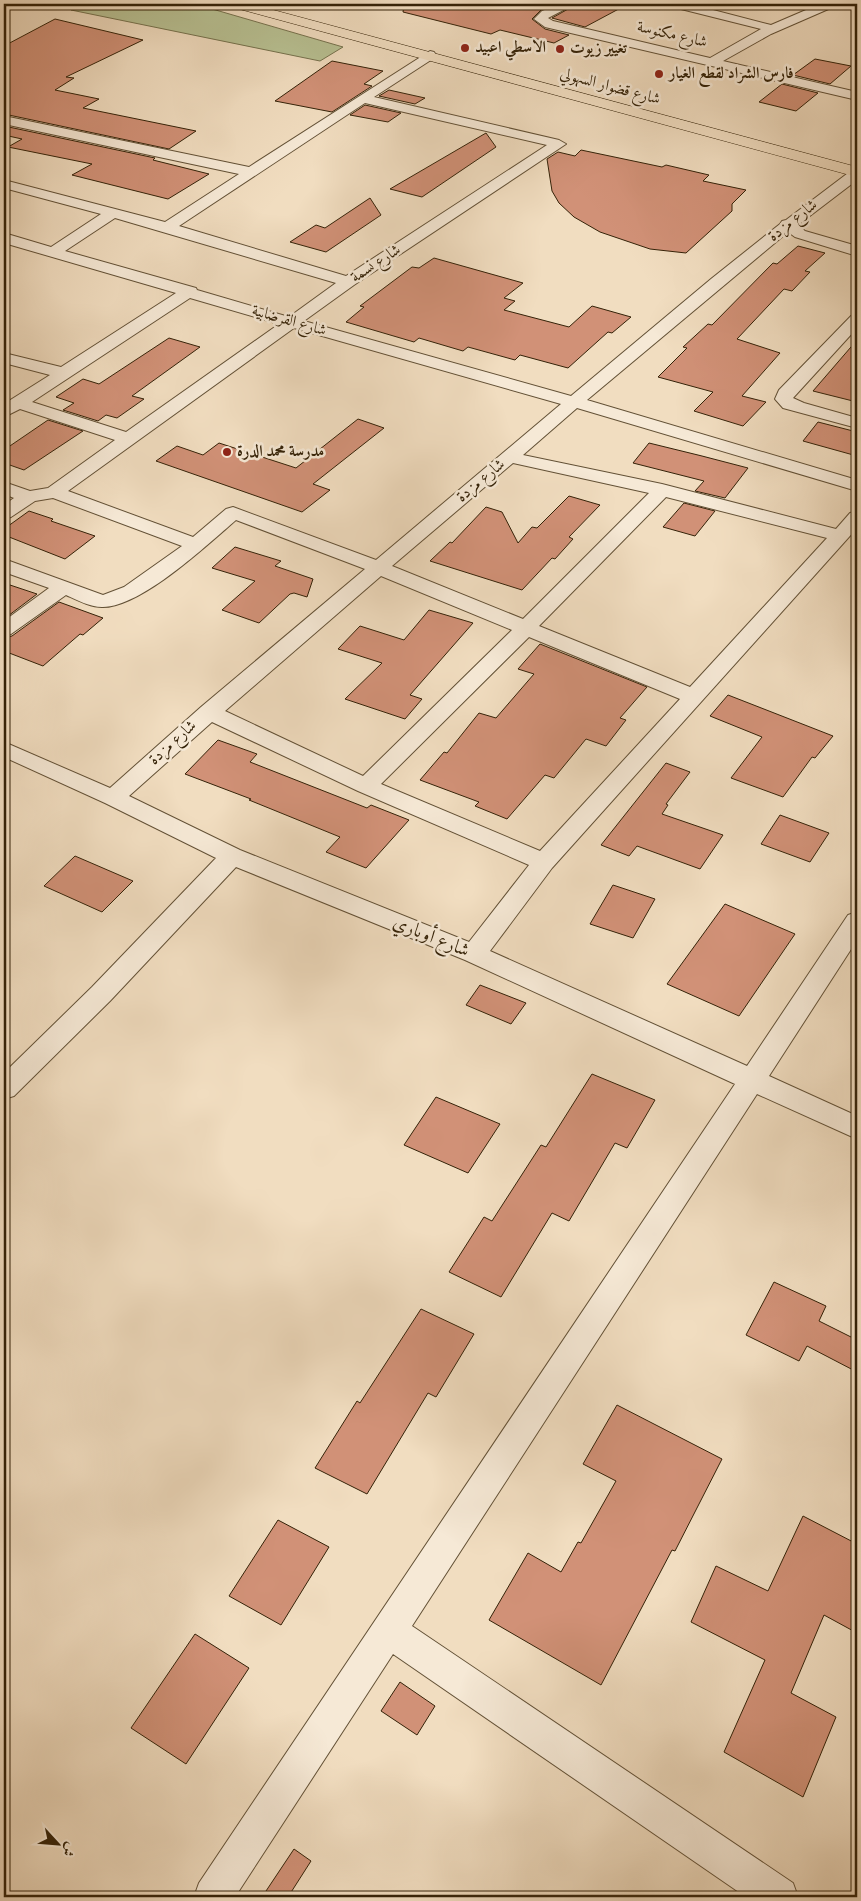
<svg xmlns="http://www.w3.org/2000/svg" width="861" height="1901" viewBox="0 0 861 1901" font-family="'IM FELL English',Amiri,serif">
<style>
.green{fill:#b8c193;stroke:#76724e}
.building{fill:#d19177;stroke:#342208}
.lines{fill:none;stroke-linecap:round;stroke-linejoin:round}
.street-casing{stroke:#635136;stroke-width:2}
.highway-casing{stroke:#342208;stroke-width:1}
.street{fill:#f6e9d6;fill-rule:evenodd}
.highway{fill:#f1ddc0;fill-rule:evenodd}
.poi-dot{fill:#8f2418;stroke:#f6e9d6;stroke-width:2}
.labels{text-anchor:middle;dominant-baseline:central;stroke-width:5;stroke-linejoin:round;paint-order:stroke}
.far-street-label{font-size:16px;fill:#342208;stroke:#f6e9d6}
.far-poi-label{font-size:16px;font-weight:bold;fill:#342208;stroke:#f6e9d6;text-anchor:start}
.street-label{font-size:19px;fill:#342208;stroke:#f6e9d6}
</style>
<rect width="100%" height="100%" fill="#f1ddc0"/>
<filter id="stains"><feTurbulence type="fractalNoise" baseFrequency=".004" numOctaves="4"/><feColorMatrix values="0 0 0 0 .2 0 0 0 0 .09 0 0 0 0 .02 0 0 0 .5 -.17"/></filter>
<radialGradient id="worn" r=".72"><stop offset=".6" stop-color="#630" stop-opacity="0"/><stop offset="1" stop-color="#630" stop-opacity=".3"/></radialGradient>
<path class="green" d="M83,4H195L343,47L320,61L71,10Z"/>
<g class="building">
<path d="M404,4H555L541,10L532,19L545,29L569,35L554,43L500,30L491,34L403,12Z"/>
<path d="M577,4H628L585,27L552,18Z"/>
<path d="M55,19L143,40L66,77L74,78L55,90L99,99L83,108L196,131L169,149L4,114V46Z"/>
<path d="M815,59L851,66L830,84L793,75Z"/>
<path d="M332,61L383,71L364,84L372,86L332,112L275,101Z"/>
<path d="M782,84L818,93L796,111L759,102Z"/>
<path d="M389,90L425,98L415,104L379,96Z"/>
<path d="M365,105L401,113L388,122L350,115Z"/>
<path d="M4,126L155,158L153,160L209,174L168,199L72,175L92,164L8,147L22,139L4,135Z"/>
<path d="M486,133L496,147L422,197L390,189Z"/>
<path d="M581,150L662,167L666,165L709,175L703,181L746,190L732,204V211L686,253L650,249L600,232L574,217L559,203L552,191L547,159L558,152L575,156Z"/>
<path d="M370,198L381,215L326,252L290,242L316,225L325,228Z"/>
<path d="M798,246L825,253L805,271L810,272L792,291L784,289L737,339L780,353L742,396L766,402L743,426L694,411L713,392L658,377L687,348L683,347L708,324L712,325L773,263L777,264Z"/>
<path d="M434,258L523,283L504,298L515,301L504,310L569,327L592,306L631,317L612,333L608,332L568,368L520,355L515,360L468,347L463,351L419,338L414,342L346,322L364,307L360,306L412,267L419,268Z"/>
<path d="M169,338L200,347L132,396L144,399L117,418L106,415L98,421L63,410L74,403L56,397L83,379L99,384Z"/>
<path d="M857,340V402L813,391Z"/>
<path d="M358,419L384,428L313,484L330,490L302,512L156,461L177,446L203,455L219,443L296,468Z"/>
<path d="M48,420L83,431L24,470L4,463V450Z"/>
<path d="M818,422L857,432V456L803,441Z"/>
<path d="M649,443L702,456L748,468L725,498L695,491L704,481L633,463Z"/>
<path d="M569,496L600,505L569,537L573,539L555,559L552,558L522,590L430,561L450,542L452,543L486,507L502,512L518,543L532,527L537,528Z"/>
<path d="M684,503L715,511L695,536L663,527Z"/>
<path d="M29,511L53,519L51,521L95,536L65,559L4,535V529Z"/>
<path d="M235,547L281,561L275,566L313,579L307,597L294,593L290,594L259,623L222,610L255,581L212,568Z"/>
<path d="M4,583L37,594L4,619Z"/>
<path d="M59,602L103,618L83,635L80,634L43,666L4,651V638L12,636Z"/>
<path d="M429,610L473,623L410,695L422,699L405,719L345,699L382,663L338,649L360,626L404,640Z"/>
<path d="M540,644L647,687L620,718L626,720L606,746L586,739L554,778L545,775L507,819L475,806L479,802L420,780L444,752L447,753L479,713L496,718L534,674L518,669Z"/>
<path d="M728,695L833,736L815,758L812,757L783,797L731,778L762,737L710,716Z"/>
<path d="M218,740L257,754L250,762L367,808L371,805L409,820L366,868L326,852L340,837L249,800L251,799L185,774Z"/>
<path d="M666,763L690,772L666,804L668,805L662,814L723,835L700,869L637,846L629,856L601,845Z"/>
<path d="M780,815L829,833L810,862L761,844Z"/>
<path d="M75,856L133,881L102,912L44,886Z"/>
<path d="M613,885L655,899L633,938L590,924Z"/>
<path d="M725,904L795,934L739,1016L667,984Z"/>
<path d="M480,985L526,1003L511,1024L466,1005Z"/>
<path d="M592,1074L655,1100L627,1148L615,1143L569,1221L552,1213L501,1297L449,1272L484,1217L492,1221L541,1145L546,1147Z"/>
<path d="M436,1097L500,1124L468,1173L404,1145Z"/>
<path d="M774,1282L826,1306L819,1321L857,1340V1372L807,1346L799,1361L746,1335Z"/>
<path d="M421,1309L474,1334L436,1397L428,1393L367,1494L315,1468L357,1401L360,1403Z"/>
<path d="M617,1405L722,1459L675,1551L672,1550L601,1685L489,1620L528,1553L561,1572L578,1542L581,1543L616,1481L583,1464Z"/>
<path d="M803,1516L857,1544V1633L824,1615L791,1693L836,1717L803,1797L724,1752L765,1660L691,1622L716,1566L768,1591Z"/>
<path d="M278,1520L329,1547L281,1625L229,1596Z"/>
<path d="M195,1634L249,1668L186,1764L131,1728Z"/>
<path d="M400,1682L435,1706L417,1735L381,1711Z"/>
<path d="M294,1849L311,1861L288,1897H262Z"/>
</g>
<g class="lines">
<defs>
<g id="street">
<path d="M560,4H575L548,18L553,21L710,58L761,29L673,7L671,4H690L771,25L820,4H835L833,7L771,34L723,61L857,92V100L545,27L534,19L542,11Z"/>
<path d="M430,51L434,52L436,55L434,58L374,97L559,140L566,144L354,285L304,321L571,396L711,279L780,224L782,221L786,220L852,170L857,169V180L798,225L805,231L857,246V256L795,237L788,232L587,400L857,480V491L577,408L523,455L662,484L836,529L850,513L857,511V528L552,868L490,951L747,1066L848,915L857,912V940L769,1076L857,1116V1139L757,1094L412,1626L793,1883L798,1897H746L393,1654L235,1897H194L199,1883L735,1084L465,960L236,867L110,1001L14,1096L4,1099V1073L92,987L216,858L105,803L4,757V742L110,788L201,707L365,569L236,520C207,545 140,608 102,607C90,607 77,600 66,595L11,634L4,636V621L49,588L4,572V559L103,595L124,587L182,546L53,498L35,501L11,517L4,519V505L14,498L4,494V482L30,491L48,488L115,440L20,409L4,417V404L50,375L4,363V353L61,367L176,293L4,243V233L51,247L101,214L4,188V180L165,222L239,174L4,124V116L249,167ZM365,103L547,145L346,276L179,226ZM115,218L336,283L289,317L197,290L196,288L65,251ZM190,298L279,324L126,432L32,402ZM294,328L561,404L376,560L233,507L226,509L193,537L68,491ZM513,463L649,493L523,619L392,566ZM666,497L827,538L690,687L539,626ZM381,576L512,630L363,776L225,711ZM529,637L680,699L540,851L381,784ZM212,722L358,791L529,865L469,942L240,850L129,796Z"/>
<path d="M857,314V328L793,398L804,403L857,418V428L783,408L775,399L779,390L851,316Z"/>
</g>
<path id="highway" d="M231,4H251L857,167V177L232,7Z"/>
</defs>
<use href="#street" class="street-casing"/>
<use href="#highway" class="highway-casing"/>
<use href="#street" class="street"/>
<use href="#highway" class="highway"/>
</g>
<g class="poi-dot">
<circle cx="465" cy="48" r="5"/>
<circle cx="560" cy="49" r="5"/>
<circle cx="659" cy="74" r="5"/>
<circle cx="227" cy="452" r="5"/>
</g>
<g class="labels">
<g class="far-street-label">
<text transform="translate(672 35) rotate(13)">شارع مكنوسة</text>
<text transform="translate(610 87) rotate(15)">شارع قضوار السهولي</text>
<text transform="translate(793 221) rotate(-38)">شارع مزدة</text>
<text transform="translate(376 264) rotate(-33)">شارع نسمة</text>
<text transform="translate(289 321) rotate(16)">شارع القرضابية</text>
<text transform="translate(481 481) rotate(-40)">شارع مزدة</text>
<text transform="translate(173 743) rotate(-42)">شارع مزدة</text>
</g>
<g class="far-poi-label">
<text x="475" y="48">الاسطي اعبيد</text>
<text x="570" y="49">تغيير زيوت</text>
<text x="669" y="74">فارس الشراد لقطع الغيار</text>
<text x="237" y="452">مدرسة محمد الدرة</text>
</g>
<g class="street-label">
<text transform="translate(431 937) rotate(22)">شارع أوباري</text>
</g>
</g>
<rect width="861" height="1901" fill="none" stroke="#f1ddc0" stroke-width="20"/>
<rect x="5" y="5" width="851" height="1891" fill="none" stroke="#342208" stroke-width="2.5"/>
<rect x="10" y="10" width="841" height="1881" fill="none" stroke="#342208"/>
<g transform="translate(58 1844) rotate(116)" stroke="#f6e9d6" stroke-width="4" paint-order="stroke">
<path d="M0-4L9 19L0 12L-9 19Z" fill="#342208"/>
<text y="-8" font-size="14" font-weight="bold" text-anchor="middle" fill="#342208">ش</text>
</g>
<rect width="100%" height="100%" filter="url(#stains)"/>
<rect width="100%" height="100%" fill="url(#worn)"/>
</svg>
